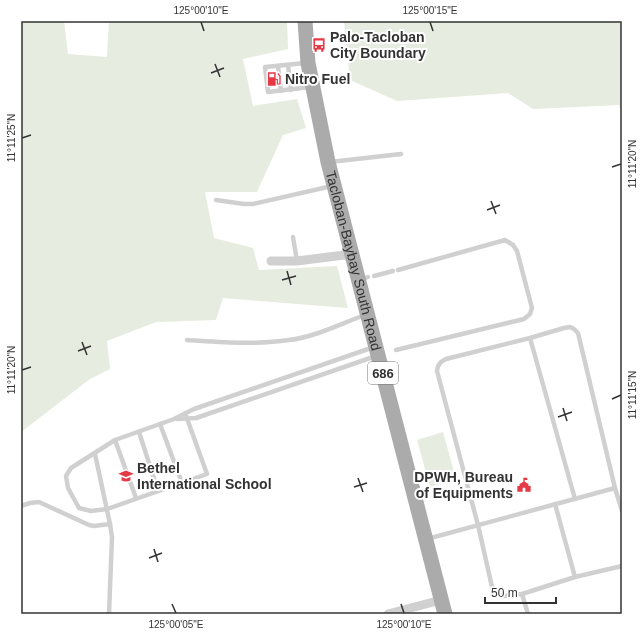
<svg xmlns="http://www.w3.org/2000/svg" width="643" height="635" viewBox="0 0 643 635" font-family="Helvetica,sans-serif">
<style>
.green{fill:#e6ecdf}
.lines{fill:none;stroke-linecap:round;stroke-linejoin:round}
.service{stroke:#d0d0d0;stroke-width:4.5}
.minor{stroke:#d0d0d0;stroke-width:9}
.primary{stroke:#ababab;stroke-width:15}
.ticks{fill:none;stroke:#333;stroke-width:1.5}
.labels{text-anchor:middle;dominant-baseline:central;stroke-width:4;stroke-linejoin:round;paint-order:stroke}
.shield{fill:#fff;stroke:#707070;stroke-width:1}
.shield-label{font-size:13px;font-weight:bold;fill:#333}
.poi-label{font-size:14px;font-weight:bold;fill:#333;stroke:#fff;text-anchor:start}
.street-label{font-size:14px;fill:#333;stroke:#fff}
.neatline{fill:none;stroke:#333;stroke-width:1.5}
.ticks-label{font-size:10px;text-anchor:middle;fill:#333}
</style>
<rect width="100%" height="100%" fill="#fff"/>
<g class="green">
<path d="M21,21H64L68,54L107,57L109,21H287L288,49L243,59L253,106L297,99L306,128L283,135L257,192H205L214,238L253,248L259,270L337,266L348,308L223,298L216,320L156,322L107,341L110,369L90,379L21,432Z"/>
<path d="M344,21H622V116L619,105L533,109L508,93L397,101L350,80Z"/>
<path d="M443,432L456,479L430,487L417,440Z"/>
</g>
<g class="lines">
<g class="service">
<path d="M305,63L265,67L268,92L310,87"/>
<path d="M288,65L291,90"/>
<path d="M278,66L281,91"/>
<path d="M330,162L401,154"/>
<path d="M216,200L244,204H253L332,186"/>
<path d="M293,237L297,261"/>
<path d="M374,276L393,271"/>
<path d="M360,280L368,277"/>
<path d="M530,338L575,499"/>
<path d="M187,340C221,342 255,345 289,340C315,337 340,324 365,315"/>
<path d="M396,350L524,319L530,314L532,308L517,251L513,245L505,240L398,270"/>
<path d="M185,413L207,474L107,509L91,511L79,508L68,488L66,476L71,468L115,440L174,419L194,409L374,347"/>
<path d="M177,419L196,418L376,356"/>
<path d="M160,424L182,483"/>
<path d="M139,432L158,491"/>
<path d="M115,440L136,498"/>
<path d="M95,454L110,524L112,537L109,614"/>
<path d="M555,504L575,577"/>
<path d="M21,506L30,503L39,502L89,525L94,526L110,524"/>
<path d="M622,511L615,488L578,333L574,329L570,327L564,328L530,338L446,359C440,362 438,364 437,371L478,525L492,587L498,594L504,596L522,594L575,577L622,566"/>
<path d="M427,539L615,488"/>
<path d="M522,594L528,614"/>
</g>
<g class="minor">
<path d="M271,261H297L352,254"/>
<path d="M388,614L441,600"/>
</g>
<path class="primary" id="s1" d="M305,21L308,63L328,162L445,614"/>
</g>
<path class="ticks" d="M201,22L204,31M430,22L433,31M215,64L220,77M211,73L224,68M22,138L31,135M612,167L621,164M491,201L496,214M487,210L500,205M287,271L291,285M282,280L296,276M82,342L87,355M78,351L91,346M22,370L31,367M612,399L621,395M563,408L567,421M558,417L572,412M358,478L363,492M354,487L367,483M154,549L158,562M149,558L162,553M172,604L176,613M401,604L404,613"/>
<defs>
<symbol id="bus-bare" viewBox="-9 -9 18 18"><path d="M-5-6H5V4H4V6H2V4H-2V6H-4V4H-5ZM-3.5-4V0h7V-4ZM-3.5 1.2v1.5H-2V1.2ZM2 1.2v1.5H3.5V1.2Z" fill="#e63946" stroke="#fff" stroke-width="2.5" paint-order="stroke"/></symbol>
<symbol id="fuel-bare" viewBox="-9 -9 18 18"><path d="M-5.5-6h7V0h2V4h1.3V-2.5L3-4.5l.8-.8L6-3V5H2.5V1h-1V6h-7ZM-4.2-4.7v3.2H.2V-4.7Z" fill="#e63946" stroke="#fff" stroke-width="2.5" paint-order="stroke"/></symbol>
<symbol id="school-bare" viewBox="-9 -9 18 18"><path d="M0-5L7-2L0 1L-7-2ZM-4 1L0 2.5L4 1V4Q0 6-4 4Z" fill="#e63946" stroke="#fff" stroke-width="2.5" paint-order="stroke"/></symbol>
<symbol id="civic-bare" viewBox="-9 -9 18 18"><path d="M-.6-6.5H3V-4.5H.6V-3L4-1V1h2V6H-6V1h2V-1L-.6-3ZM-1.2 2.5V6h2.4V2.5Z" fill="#e63946" stroke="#fff" stroke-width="2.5" paint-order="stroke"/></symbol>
</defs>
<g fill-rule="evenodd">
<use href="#bus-bare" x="309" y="35" width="20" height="20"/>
<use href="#fuel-bare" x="264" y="69" width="20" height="20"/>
<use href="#school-bare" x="116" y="466" width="20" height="20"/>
<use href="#civic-bare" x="514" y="475" width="20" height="20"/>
</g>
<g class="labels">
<rect class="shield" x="368" y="362" width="30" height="22" rx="3"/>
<g class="shield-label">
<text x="383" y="373">686</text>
</g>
<g class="poi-label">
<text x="330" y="37">Palo-Tacloban<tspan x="330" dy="16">City Boundary</tspan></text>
<text x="285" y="79">Nitro Fuel</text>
<text x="137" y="468">Bethel<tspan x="137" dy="16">International School</tspan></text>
<text x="513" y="477" text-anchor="end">DPWH, Bureau<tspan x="513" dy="16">of Equipments</tspan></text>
</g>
<g class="street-label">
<text stroke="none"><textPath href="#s1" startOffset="245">Tacloban-Baybay South Road</textPath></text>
</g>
</g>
<rect width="643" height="635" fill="none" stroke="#ffffff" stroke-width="44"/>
<path d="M485 597v6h71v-6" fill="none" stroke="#333333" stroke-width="2"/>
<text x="491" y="597" font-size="12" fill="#333333" stroke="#ffffff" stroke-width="3" paint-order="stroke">50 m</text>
<rect x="22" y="22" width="599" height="591" class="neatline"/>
<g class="ticks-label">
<text x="201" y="14">125°00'10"E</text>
<text x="430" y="14">125°00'15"E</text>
<text transform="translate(11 138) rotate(-90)" y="4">11°11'25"N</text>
<text transform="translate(632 164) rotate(-90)" y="4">11°11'20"N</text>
<text transform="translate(11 370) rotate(-90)" y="4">11°11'20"N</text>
<text transform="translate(632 395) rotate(-90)" y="4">11°11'15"N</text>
<text x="176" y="628">125°00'05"E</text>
<text x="404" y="628">125°00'10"E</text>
</g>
</svg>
